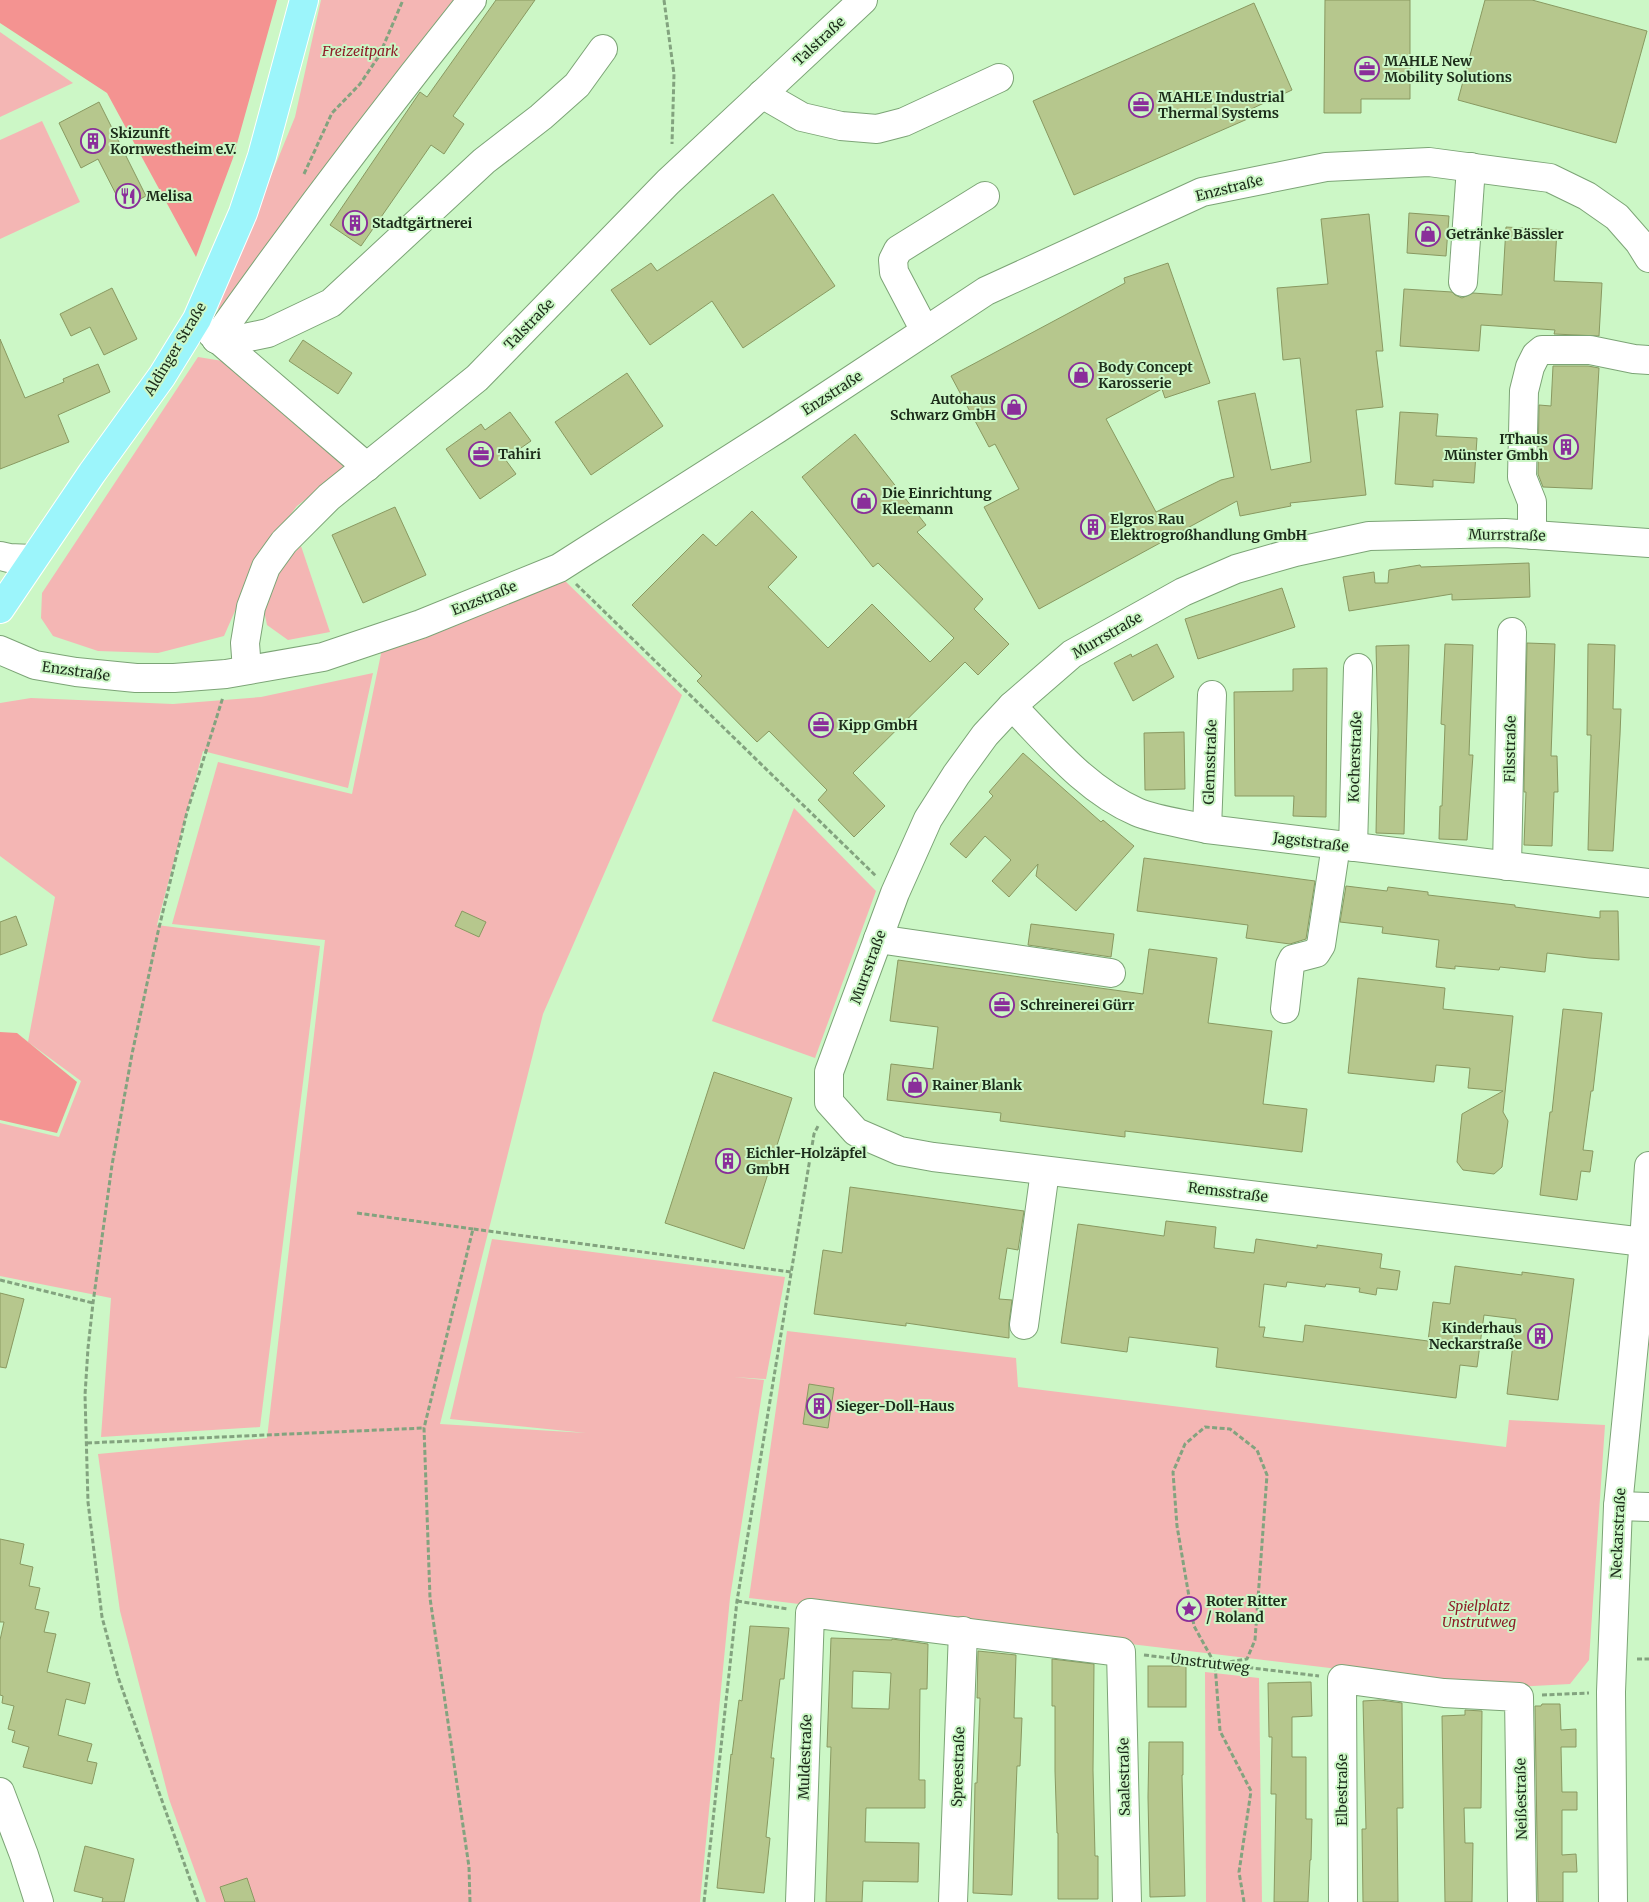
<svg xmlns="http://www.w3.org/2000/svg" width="1649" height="1902" viewBox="0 0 1649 1902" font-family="Merriweather,serif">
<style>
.green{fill:#f4b6b4}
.forest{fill:#f49391}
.building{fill:#b6c78d;stroke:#899961;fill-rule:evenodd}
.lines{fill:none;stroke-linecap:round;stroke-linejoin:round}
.minor-casing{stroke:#7ca476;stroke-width:30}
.major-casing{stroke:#fff;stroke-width:30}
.path{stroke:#83a37f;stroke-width:3;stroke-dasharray:5 2.5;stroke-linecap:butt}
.minor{stroke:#fff;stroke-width:28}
.major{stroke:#9cf5fb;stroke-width:28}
.labels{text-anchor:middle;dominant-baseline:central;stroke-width:4;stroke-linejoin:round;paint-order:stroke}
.street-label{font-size:14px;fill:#1c2c1a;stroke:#ccf7c6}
.park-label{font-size:14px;font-style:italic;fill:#8e1d28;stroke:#ccf7c6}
.poi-label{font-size:14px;font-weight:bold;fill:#1c2c1a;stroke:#ccf7c6;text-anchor:start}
</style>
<rect width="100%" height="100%" fill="#ccf7c6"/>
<g class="green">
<path d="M321,0H466L221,315L218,308L220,301L295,117Z"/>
<path d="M0,32L73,83L0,117Z"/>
<path d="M42,121L80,202L0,239V140Z"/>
<path d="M198,357L229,362L352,463L297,506L260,554L224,636L158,653L98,651L53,636L41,618L42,593Z"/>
<path d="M301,546L330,632L288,640L267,625L263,606L271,577Z"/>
<path d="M560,576L682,695L543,1014L440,1424L586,1433L450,1419L492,1239L785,1277L766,1379L734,1377L764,1380L730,1598L700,1902H206L169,1799L120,1611L98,1454L267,1438L325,940L172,924L218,762L352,794L382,649Z"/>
<path d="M373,673L348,788L203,751L157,925L320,946L260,1427L101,1437L111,1298L0,1276V1123L59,1137L81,1081L28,1042L55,897L0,856V703L31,698L173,704L261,697Z"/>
<path d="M794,808L876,891L815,1058L712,1021Z"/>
<path d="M787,1331L1016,1358L1018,1387L1506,1447L1509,1420L1605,1425L1589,1660L1570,1684L1495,1688L749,1598Z"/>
<path d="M1205,1672L1259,1678L1262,1902H1206Z"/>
</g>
<g class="forest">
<path d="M0,0H277L233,158L196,257L107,93L0,23Z"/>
<path d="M0,1032L17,1033L77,1082L57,1133L0,1120Z"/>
</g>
<g class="building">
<path d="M496,0H535L453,116L464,124L444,154L431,145L361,246L330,225L420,92L427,97Z"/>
<path d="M1325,0H1410V99H1361V113H1324Z"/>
<path d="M1485,0H1532L1647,31L1616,143L1458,100Z"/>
<path d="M1254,3L1292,90L1249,110L1252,117L1074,195L1033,101Z"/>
<path d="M99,102L146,196L123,208L98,159L81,168L59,123Z"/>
<path d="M773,194L835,286L743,348L712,301L650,345L611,290L651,263L657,271Z"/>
<path d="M1409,213L1449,216L1446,256L1407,253Z"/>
<path d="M1369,214L1383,351H1376L1383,407L1356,410L1366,495L1290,503L1291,506L1240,516L1237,501L1039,609L984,507L1019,489L995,444L989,447L951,376L1125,283L1124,278L1168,263L1210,383L1165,398L1162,389L1106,419L1156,512L1221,480L1234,477L1218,401L1255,393L1271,470L1311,462L1300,358L1283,360L1277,288L1328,284L1321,219Z"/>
<path d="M1506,227L1557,230L1554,281L1602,283L1599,336L1554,334L1555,330L1481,325L1479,351L1400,346L1404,289L1452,292L1455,295L1462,298L1473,293L1502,295Z"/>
<path d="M112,288L137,339L104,355L90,327L71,336L60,314Z"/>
<path d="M0,339L25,398L64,382L63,379L98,364L110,392L58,415L69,442L0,469Z"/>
<path d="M303,340L352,373L338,394L289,361Z"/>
<path d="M1553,366H1588L1599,368L1592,489L1543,487L1538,474L1539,405L1551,406Z"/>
<path d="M627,373L663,426L591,475L555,422Z"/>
<path d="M510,412L531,441L505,459L516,474L480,499L446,449L481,424L485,430Z"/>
<path d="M1400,412L1438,414L1436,436L1477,438L1474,483L1433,480V487L1395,484Z"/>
<path d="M855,434L926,525L917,532L983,599L974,609L1009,644L978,675L965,662L853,773L885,806L854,837L818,800L827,790L769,731L757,742L697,681L702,676L632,605L703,534L716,546L752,511L797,557L768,587L828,648L872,604L930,662L954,638L878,563L873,567L802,477Z"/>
<path d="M395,507L426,575L363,603L332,535Z"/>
<path d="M1529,563L1530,597L1452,600V594L1349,611L1343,577L1374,572L1375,583H1388L1389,570L1420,565L1421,567Z"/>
<path d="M1282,588L1295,627L1198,659L1185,619Z"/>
<path d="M1527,643L1555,644L1551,756H1557L1558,792H1554L1552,846L1524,845L1526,792H1524V786Z"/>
<path d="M1157,644L1174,677L1133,701L1114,663L1131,654L1132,657Z"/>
<path d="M1445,644L1473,645L1469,755H1473L1467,840L1439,839L1440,806H1442L1445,725L1441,724Z"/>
<path d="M1588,644L1615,645L1613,709H1621L1620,735L1613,851L1588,850L1591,735H1587Z"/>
<path d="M1409,645L1404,834L1376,833L1378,730L1376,646Z"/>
<path d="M1327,668L1326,817L1293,816L1294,796H1235L1234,692L1293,691V669Z"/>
<path d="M1184,732L1185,789L1145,790L1144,733Z"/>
<path d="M1023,753L1101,822L1103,820L1134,846L1076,911L1036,876L1038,864L1009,897L992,881L1011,860L985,836L966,858L950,844L993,796L989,792Z"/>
<path d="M1144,858L1315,881L1306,939L1290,944L1246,938L1248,925L1137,911Z"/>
<path d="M1346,886L1387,891L1388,887L1428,892V895L1515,905V907L1600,918V911H1618L1619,960L1589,958L1547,953L1545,972L1500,967L1499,970L1455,966V969L1436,967L1439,940L1382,933L1383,927L1340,922Z"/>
<path d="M462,911L486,922L479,937L455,926Z"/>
<path d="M16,916L27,945L0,955V922Z"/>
<path d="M1031,924L1114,934L1111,957L1028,945Z"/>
<path d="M1149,949L1217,958L1208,1023L1272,1031L1263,1104L1307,1109L1302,1152L1125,1131V1137L1000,1121L1001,1113L887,1100L891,1064L933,1069L938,1027L890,1021L898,960L1143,994Z"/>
<path d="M1358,978L1445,988L1443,1009L1513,1016L1503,1112L1508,1121L1502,1167L1494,1174L1463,1170L1457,1162L1462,1114L1503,1091L1468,1088L1470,1068L1436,1065L1434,1082L1348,1073Z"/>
<path d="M1563,1009L1602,1013L1593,1091H1591L1583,1150L1593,1151L1590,1172L1581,1171L1577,1200L1540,1195L1550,1112H1552Z"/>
<path d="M714,1072L792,1098L744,1249L665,1223Z"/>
<path d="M850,1187L1024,1211L1018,1250L1007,1248L999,1299L1012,1300L1009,1323V1338L906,1323V1326L814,1314L823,1250L842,1253Z"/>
<path d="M1166,1221L1216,1227L1214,1248L1254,1253L1256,1239L1317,1248V1245L1382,1254L1380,1268L1400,1271L1397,1290L1377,1288L1376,1295L1359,1292L1360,1288L1326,1284L1325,1287L1287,1282L1286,1287L1264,1284L1259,1327H1265L1263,1337L1303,1342L1305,1325L1428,1341L1433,1302L1450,1304L1455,1266L1522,1275V1272L1574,1279L1558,1400L1507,1394L1516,1319L1484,1315L1477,1367L1460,1365L1456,1398L1216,1367L1218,1348L1129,1337L1127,1352L1061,1343L1078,1224L1164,1236Z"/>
<path d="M0,1293L24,1299L6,1368L0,1367Z"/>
<path d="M809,1384L834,1388L828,1428L803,1424Z"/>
<path d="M0,1539L24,1544L20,1564L33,1567L29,1586L40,1588L35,1609L49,1612L44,1632L56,1634L47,1672L90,1683L85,1704L66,1699L58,1735L92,1744L87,1761L97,1763L92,1784L23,1767L29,1747L12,1742L15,1731L8,1729L14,1706L2,1703L3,1696L0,1695V1640L4,1622H0Z"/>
<path d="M750,1626L789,1628L784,1679H780L771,1758H774L766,1837L770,1838L764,1893L717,1888L731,1754L732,1755L739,1700L742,1701Z"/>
<path d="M831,1638L892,1640V1639L928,1644L927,1689H920L919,1780H925V1808H866L865,1842L919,1843L918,1882L863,1881L862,1902H826L831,1747H827ZM853,1671L891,1673L889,1709L852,1708Z"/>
<path d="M978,1651L1016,1655L1014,1718H1022L1020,1766H1017L1012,1895L973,1893L975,1783H977L980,1698H977Z"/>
<path d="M1052,1659L1094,1664L1093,1770L1095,1856H1098V1899H1058V1833H1057L1055,1771V1706H1052Z"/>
<rect x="1148" y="1666" width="38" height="41"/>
<path d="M1311,1682L1312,1716L1292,1717V1757H1306V1819H1312L1311,1860H1310L1308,1902H1274L1276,1794H1271L1272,1737H1269L1268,1683Z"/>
<path d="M1380,1700L1402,1703L1403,1808H1397L1398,1902H1363L1362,1829H1366L1363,1701Z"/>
<path d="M1542,1704H1560L1561,1730L1576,1729V1747H1561L1562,1792H1577V1810H1562V1855L1576,1854L1577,1872H1563V1902H1538L1535,1706H1541Z"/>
<path d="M1465,1710L1482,1711L1481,1808H1464L1465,1843H1473L1472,1902H1445L1442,1716L1465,1715Z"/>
<path d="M1149,1742H1183V1775H1182L1185,1896L1150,1897L1148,1797Z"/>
<path d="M85,1846L134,1859L124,1902H102L103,1898L74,1891Z"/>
<path d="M247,1878L255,1902H225L220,1887Z"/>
</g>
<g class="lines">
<defs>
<g id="minor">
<path d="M762,94L802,117L841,126L877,129L904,122L999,78"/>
<path d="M1463,282L1471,167"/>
<path d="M925,331L894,272L893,260L898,250L985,196"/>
<path d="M212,334L367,467"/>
<path d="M216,339L235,340L268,333L331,303L484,161L541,117L577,85L603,49"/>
<path d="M216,339C298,223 383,111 472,0"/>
<path d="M1532,535V502L1522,477L1524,391L1530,367L1536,355L1542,350H1590L1634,359L1649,360"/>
<path d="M0,556L9,558L33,559"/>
<path d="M0,650L35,665L76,672L136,678H174L226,674L323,657L421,624L559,568L777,429L986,291L1202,192L1326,167L1429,162L1550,178L1587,196L1617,217L1639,242L1649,258"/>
<path d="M247,670L245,643L251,607L266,567L284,542L329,497L477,378L668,182L863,0"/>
<path d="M1012,706C1050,745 1086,790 1137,812C1155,820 1187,824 1207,829L1649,883"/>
<path d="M1207,829L1212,695"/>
<path d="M1353,847L1358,668"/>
<path d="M1507,866L1512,632"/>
<path d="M878,939L1111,973"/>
<path d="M1285,1009L1290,965L1293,959L1316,953L1321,945L1336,845"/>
<path d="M1644,1242L933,1157L900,1151L856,1132L829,1102V1072L895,893L928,819L956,775L985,735L1012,706L1072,654L1183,592L1236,569L1295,552L1369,536L1505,533L1649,543"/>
<path d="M1024,1325L1045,1171"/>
<path d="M1618,1506L1649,1507"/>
<path d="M0,1792L24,1855L39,1902"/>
<path d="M800,1902L810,1613L1121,1652L1127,1902"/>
<path d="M953,1902L963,1631"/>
<path d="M1343,1902L1342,1679L1444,1693L1519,1697L1522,1902"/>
<path d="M1613,1902L1611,1692L1618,1506L1644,1242L1649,1166"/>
</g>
<path id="major" d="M0,609L92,473L162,376L197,319L243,213L262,156L304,0"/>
</defs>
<use href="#minor" class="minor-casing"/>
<use href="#major" class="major-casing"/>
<g class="path">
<path d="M664,0L674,74L672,144"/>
<path d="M304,174L332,113L360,84L379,56L403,0"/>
<path d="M576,584L876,876"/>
<path d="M357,1213L473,1229"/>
<path d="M0,1280L93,1303"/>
<path d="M87,1443L424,1428"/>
<path d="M737,1601L788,1609"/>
<path d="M1144,1655L1319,1676"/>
<path d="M1637,1659H1649"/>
<path d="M1215,1664L1247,1659L1255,1640L1267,1475L1257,1450L1230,1429L1205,1427L1185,1444L1173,1472L1177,1526L1194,1626L1215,1664L1220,1731L1251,1791L1239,1872L1244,1902"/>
<path d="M1542,1695L1589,1693"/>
<path d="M198,1902L118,1677L102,1617L88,1502L85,1395L88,1348L93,1303L112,1165L132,1054L158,932L187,812L223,697"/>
<path d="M470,1902L469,1867L430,1598L424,1428L473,1229L791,1272"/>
<path d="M704,1902L737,1601L814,1134L818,1126"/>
</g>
<use href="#minor" class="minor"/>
<use href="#major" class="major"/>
</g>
<defs>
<symbol id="office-ring" viewBox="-11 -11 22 22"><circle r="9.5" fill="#ccf7c6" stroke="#8a2e9a" stroke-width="1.5"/><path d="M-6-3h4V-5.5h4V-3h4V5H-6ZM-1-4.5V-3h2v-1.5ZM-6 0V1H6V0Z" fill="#8a2e9a"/></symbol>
<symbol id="building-ring" viewBox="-11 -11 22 22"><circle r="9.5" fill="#ccf7c6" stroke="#8a2e9a" stroke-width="1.5"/><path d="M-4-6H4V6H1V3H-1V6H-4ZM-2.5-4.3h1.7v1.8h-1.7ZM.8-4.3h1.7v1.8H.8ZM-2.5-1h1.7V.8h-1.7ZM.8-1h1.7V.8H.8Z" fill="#8a2e9a"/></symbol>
<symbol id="restaurant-ring" viewBox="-11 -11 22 22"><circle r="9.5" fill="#ccf7c6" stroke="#8a2e9a" stroke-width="1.5"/><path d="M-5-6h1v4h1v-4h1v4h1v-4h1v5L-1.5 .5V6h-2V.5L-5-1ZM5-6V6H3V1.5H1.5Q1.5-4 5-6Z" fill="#8a2e9a"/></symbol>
<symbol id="shop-ring" viewBox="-11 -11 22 22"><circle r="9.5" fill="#ccf7c6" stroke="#8a2e9a" stroke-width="1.5"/><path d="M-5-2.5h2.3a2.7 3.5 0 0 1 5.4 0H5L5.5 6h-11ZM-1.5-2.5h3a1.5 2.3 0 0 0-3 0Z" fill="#8a2e9a"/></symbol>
<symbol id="sight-ring" viewBox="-11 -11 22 22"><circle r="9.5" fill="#ccf7c6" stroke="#8a2e9a" stroke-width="1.5"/><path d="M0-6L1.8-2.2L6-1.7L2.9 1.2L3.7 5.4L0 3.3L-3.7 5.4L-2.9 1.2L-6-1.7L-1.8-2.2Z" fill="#8a2e9a"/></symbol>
</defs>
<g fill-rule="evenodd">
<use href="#office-ring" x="1353" y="55" width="28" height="28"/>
<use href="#office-ring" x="1127" y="91" width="28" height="28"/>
<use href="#building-ring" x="79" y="127" width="28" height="28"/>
<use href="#restaurant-ring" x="114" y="182" width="28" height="28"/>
<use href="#building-ring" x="341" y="209" width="28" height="28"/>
<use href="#shop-ring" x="1414" y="220" width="28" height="28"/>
<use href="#shop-ring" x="1067" y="361" width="28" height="28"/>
<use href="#shop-ring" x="1000" y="393" width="28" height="28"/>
<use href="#building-ring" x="1552" y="433" width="28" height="28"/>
<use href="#office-ring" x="467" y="440" width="28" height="28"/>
<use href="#shop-ring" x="850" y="487" width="28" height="28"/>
<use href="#building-ring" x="1079" y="513" width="28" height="28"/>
<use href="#office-ring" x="807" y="711" width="28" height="28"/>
<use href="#office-ring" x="988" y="991" width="28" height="28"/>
<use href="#shop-ring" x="901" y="1071" width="28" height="28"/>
<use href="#building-ring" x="714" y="1147" width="28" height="28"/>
<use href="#building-ring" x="1526" y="1322" width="28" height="28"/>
<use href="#building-ring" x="805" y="1392" width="28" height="28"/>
<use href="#sight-ring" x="1175" y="1595" width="28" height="28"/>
</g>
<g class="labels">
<g class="street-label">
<text transform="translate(819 41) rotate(-43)">Talstraße</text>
<text transform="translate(1229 188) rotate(-14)">Enzstraße</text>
<text transform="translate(529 324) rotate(-46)">Talstraße</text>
<text transform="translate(175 349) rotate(-59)">Aldinger Straße</text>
<text transform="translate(832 393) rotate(-33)">Enzstraße</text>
<text transform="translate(1507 535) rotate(1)">Murrstraße</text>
<text transform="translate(484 598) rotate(-22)">Enzstraße</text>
<text transform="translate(1107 635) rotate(-30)">Murrstraße</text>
<text transform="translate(76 671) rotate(8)">Enzstraße</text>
<text transform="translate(1510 749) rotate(-89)">Filsstraße</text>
<text transform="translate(1355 757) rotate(-88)">Kocherstraße</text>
<text transform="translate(1210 762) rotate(-88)">Glemsstraße</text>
<text transform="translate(1311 842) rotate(7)">Jagststraße</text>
<text transform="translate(868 967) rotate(-70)">Murrstraße</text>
<text transform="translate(1228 1192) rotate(7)">Remsstraße</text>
<text transform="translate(1618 1533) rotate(-87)">Neckarstraße</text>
<text transform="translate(1210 1663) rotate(7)">Unstrutweg</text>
<text transform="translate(805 1757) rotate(-88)">Muldestraße</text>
<text transform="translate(958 1767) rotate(-88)">Spreestraße</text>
<text transform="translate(1124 1777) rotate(-91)">Saalestraße</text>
<text transform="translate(1342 1790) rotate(-90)">Elbestraße</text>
<text transform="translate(1521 1799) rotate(-91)">Neißestraße</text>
</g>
<g class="park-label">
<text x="360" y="51">Freizeitpark</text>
<text x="1479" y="1606">Spielplatz<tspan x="1479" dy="16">Unstrutweg</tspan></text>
</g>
<g class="poi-label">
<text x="1384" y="61">MAHLE New<tspan x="1384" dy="16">Mobility Solutions</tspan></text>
<text x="1158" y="97">MAHLE Industrial<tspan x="1158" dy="16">Thermal Systems</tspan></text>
<text x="110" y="133">Skizunft<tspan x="110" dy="16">Kornwestheim e.V.</tspan></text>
<text x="146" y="196">Melisa</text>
<text x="372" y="223">Stadtgärtnerei</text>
<text x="1446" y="234">Getränke Bässler</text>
<text x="1098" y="367">Body Concept<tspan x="1098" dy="16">Karosserie</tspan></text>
<text x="996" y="399" text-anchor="end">Autohaus<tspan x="996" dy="16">Schwarz GmbH</tspan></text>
<text x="1548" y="439" text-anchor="end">IThaus<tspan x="1548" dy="16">Münster Gmbh</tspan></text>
<text x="498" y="454">Tahiri</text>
<text x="882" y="493">Die Einrichtung<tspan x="882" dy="16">Kleemann</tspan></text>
<text x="1110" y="519">Elgros Rau<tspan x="1110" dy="16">Elektrogroßhandlung GmbH</tspan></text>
<text x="838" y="725">Kipp GmbH</text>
<text x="1020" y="1005">Schreinerei Gürr</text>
<text x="932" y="1085">Rainer Blank</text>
<text x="746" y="1153">Eichler-Holzäpfel<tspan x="746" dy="16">GmbH</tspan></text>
<text x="1522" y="1328" text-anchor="end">Kinderhaus<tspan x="1522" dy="16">Neckarstraße</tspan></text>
<text x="836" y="1406">Sieger-Doll-Haus</text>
<text x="1206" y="1601">Roter Ritter<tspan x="1206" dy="16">/ Roland</tspan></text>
</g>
</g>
</svg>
